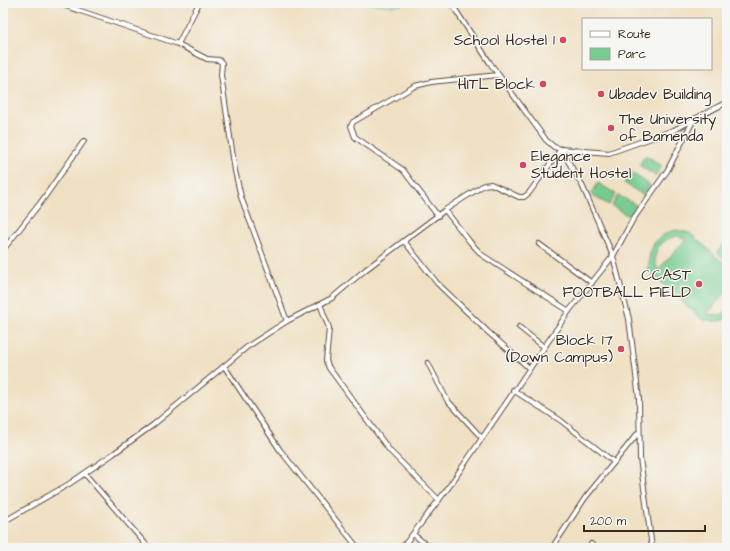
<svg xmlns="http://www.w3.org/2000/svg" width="730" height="551" viewBox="0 0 730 551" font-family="'Architects Daughter',sans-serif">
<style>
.green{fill:#75cb90;stroke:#587a57;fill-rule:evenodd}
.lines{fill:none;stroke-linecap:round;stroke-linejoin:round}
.stream{stroke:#3cadb4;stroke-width:1}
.minor-casing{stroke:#564537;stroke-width:6}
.minor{stroke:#fff;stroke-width:4}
.poi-dot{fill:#d1495b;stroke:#f6f6f2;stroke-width:1.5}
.labels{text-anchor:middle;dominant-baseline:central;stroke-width:3;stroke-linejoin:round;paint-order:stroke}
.poi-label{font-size:15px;fill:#3b2a1e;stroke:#f6f6f2;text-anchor:end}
</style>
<rect width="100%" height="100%" fill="#f6f6f2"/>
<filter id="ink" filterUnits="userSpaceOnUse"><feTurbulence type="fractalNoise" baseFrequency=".025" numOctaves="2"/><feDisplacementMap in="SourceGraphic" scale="8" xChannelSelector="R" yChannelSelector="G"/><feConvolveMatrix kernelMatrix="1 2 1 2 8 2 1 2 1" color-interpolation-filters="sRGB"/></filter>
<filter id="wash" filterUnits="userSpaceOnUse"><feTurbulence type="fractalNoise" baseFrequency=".012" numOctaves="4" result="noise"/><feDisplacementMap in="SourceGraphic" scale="16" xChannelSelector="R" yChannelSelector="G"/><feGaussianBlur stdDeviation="0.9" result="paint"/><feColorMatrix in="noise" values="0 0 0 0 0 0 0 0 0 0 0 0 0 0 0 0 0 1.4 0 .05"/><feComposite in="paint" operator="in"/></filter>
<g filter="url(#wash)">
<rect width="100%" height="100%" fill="#f0e0c3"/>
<g class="green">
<path d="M646,155L662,166L655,176L639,165Z"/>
<path d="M631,172L650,185L643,195L624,183Z"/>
<path d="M598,183L616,194L609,205L591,195Z"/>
<path d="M618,195L636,205L630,217L612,206Z"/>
<path d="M676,230L690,233L727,266V291L707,314L721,315L727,311V318C720,323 714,322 707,319L705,322L646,269C650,265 649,263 649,258C651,242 661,234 676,230ZM678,236L686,239L658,270C650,253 660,239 678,236Z"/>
<path d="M727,240V262L717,252Z"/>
</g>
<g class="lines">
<path class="stream" d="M367,3L394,6L411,3"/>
</g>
</g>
<g filter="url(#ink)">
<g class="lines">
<defs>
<g id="minor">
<path d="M57,3L178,44L207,59L219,60L222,63L221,75L235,171L241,197L287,321"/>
<path d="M451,3L490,63L546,140L554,147L561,149L609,153L674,130L727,102"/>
<path d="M178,44L199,3"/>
<path d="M561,149L582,185L613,256L629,319L639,399L640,458L652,548"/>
<path d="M445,210L470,242L482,255L569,311"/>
<path d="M438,216L403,170L355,137L351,126L353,122L415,86L431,82L498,75"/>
<path d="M404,241L437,283L488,332L529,368"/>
<path d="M539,244L592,283"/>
<path d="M3,250L41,202L84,141"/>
<path d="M320,304L329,328L326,361L329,368L390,451L439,500"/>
<path d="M519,327L544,347"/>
<path d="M428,363L447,400L481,437"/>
<path d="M224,366L280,450L358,548"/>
<path d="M513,390L560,420L614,462"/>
<path d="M85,474L149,548"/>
<path d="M3,522L69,484L113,454L153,425L247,347L287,321L332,298L365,270L445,210L484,185L491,184L519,197H524L529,193L561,149"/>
<path d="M413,534L430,548"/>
<path d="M3,543L4,548"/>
<path d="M591,544L596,548"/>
<path d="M402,548L448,488L569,311L613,256L632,221L667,171L694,119"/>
<path d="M552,548L585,498L638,433"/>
</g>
</defs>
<use href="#minor" class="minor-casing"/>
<use href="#minor" class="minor"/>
</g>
</g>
<g class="poi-dot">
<circle cx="563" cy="40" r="4"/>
<circle cx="543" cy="84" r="4"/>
<circle cx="601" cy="94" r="4"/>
<circle cx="611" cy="128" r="4"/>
<circle cx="523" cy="165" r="4"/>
<circle cx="699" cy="284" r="4"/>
<circle cx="621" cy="349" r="4"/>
</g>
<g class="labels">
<g class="poi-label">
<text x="555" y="40">School Hostel 1</text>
<text x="535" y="84">HITL Block</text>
<text x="609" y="94" text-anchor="start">Ubadev Building</text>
<text x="619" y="119" text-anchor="start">The University<tspan x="619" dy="17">of Bamenda</tspan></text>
<text x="531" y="156" text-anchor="start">Elegance<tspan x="531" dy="17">Student Hostel</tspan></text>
<text x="691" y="275">CCAST<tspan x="691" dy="17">FOOTBALL FIELD</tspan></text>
<text x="613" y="340">Block 17<tspan x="613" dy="17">(Down Campus)</tspan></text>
</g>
</g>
<rect width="730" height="551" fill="none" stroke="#f6f6f2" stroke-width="16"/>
<rect x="582" y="18" width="130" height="52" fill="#f6f6f2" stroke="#aba49d"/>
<rect x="590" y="31" width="20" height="6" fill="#ffffff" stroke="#aba49d"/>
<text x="618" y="38" font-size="12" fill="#3b2a1e">Route</text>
<rect x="590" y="48" width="20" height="12" fill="#75cb90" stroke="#aba49d"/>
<text x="618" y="58" font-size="12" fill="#3b2a1e">Parc</text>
<path d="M584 525v6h121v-6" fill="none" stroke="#3b2a1e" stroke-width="2"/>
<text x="590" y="525" font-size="12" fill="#3b2a1e" stroke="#f6f6f2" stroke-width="3" paint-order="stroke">200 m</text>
</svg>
